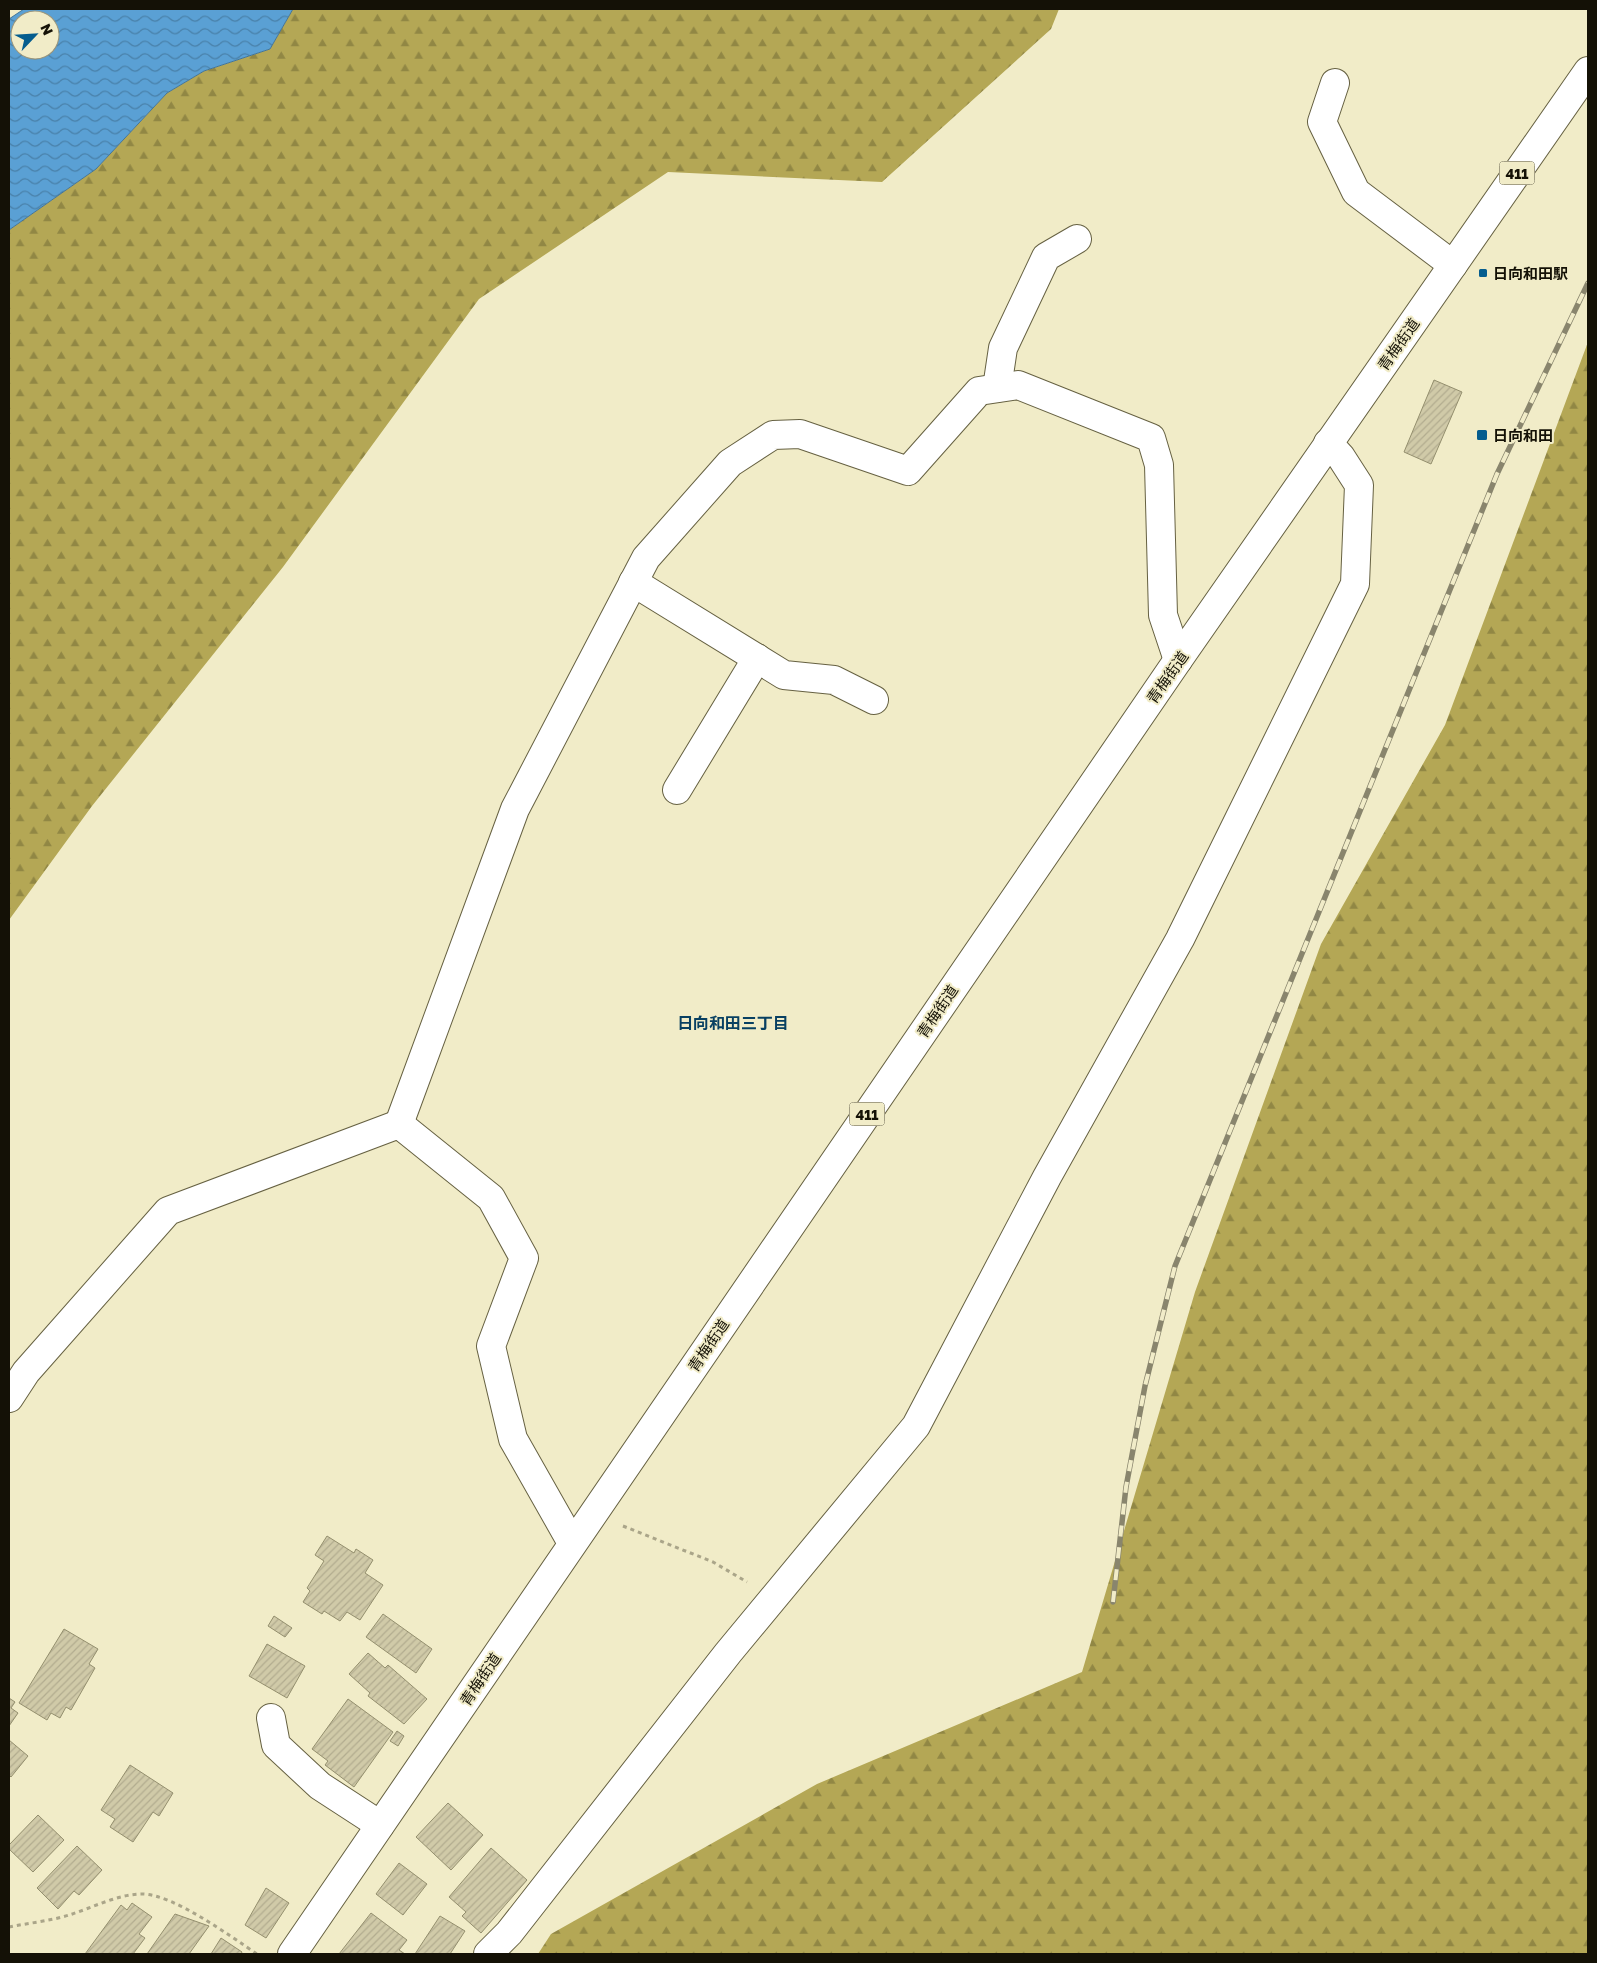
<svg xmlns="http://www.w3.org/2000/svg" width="1597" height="1963" viewBox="0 0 1597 1963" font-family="'Golos Text','Noto Sans JP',sans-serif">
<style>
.forest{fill:url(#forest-firs)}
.water{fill:url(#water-waves);stroke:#457596;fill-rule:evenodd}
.building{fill:url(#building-hatch);stroke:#948f6e}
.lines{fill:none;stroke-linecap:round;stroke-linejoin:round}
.minor-casing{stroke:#666142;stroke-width:30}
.highway-casing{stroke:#666142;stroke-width:30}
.path{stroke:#aaa589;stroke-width:3;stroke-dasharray:4 4;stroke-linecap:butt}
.minor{stroke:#fff;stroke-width:28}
.highway{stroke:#fff;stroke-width:28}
.rail-casing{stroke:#89856d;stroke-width:5.5}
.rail{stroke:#f1ecc8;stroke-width:4;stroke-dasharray:11;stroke-linecap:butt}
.poi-dot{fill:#055d8e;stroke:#f1ecc8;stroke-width:2}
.labels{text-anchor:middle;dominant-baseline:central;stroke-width:4;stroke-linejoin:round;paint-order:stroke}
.shield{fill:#f1ecc8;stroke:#565340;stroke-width:1}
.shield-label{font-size:14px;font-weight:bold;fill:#141106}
.poi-label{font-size:15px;font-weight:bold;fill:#141106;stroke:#f1ecc8;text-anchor:start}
.street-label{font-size:15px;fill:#141106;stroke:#f1ecc8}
.neighbourhood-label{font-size:16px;font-weight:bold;fill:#084062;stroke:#f1ecc8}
</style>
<defs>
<pattern id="forest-firs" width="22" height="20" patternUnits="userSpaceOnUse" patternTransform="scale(1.25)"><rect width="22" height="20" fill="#b4a755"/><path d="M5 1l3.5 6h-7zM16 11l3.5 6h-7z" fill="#918744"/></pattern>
<pattern id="water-waves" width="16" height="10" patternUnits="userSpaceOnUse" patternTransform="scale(1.25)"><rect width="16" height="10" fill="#5aa0d4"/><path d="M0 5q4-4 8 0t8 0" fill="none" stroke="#4981aa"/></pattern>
<pattern id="building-hatch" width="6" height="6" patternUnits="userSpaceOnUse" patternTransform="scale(1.25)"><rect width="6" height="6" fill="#d0caa8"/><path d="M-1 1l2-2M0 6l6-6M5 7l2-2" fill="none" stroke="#b2ac8f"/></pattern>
</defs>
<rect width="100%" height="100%" fill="#f1ecc8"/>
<g class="forest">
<path d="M293,9H1059L1051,29L882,182L668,172L479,299L283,567L92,806L9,920V230L96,169L167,93L204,71L270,49Z"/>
<path d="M1588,342V1954H538L551,1934L817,1784L1082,1672L1195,1292L1321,944L1445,725Z"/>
</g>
<path class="water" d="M24,9H293L270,49L204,71L167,93L96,169L9,230V19ZM20,20H50V50H20Z"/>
<g class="building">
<path d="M1434,380L1462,392L1431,464L1404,452Z"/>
<path d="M327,1536L354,1553L356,1549L373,1560L365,1573L383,1585L360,1620L347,1612L340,1621L324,1611L322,1614L303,1602L310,1591L307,1588L324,1561L315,1555Z"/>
<path d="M383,1614L432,1649L416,1673L366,1637Z"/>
<path d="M274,1616L292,1628L285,1637L268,1626Z"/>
<path d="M64,1629L98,1649L89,1664L95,1668L71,1710L66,1707L60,1718L51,1713L47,1720L19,1703Z"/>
<path d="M267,1644L305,1666L287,1698L249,1676Z"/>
<path d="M368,1653L385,1668L388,1665L427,1699L404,1724L368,1696L370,1693L349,1674Z"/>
<path d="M9,1698L15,1702L11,1708L18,1713L9,1726Z"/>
<path d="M348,1699L393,1732L354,1787L325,1765L328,1761L312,1749Z"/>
<path d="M397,1731L404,1736L398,1746L390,1741Z"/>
<path d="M9,1740L28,1756L11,1777L9,1775Z"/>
<path d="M130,1765L173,1793L159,1816L153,1812L133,1842L110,1827L115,1819L101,1810Z"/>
<path d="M448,1803L483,1835L451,1870L416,1837Z"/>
<path d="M38,1815L64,1840L33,1872L9,1849V1845Z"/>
<path d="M77,1846L102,1870L79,1895L74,1891L58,1909L37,1888Z"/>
<path d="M491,1848L527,1880L481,1933L462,1916L466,1912L449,1897Z"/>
<path d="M399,1863L427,1884L403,1915L376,1894Z"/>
<path d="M266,1888L289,1903L266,1938L245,1925Z"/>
<path d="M132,1903L152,1917L139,1934L145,1938L133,1954H85L121,1905L127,1910Z"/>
<path d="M371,1913L407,1940L399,1950L405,1954H339Z"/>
<path d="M175,1914L209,1926L189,1954H147Z"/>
<path d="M440,1916L465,1931L450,1954H415Z"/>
<path d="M221,1938L242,1952L241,1954H211Z"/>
</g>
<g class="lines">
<defs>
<g id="minor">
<path d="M1335,83L1322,122L1356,192L1453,265"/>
<path d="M997,388L1003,348L1046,257L1077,239"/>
<path d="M633,582L784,675L834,680L874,700"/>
<path d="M677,790L757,658"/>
<path d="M399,1124L515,809L646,558L730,463L773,435L800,434L908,471L979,391L1018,385L1151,438L1159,465L1163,615L1178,660"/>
<path d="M9,1398L26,1372L168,1211L399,1124L491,1198L524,1258L491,1346L513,1439L572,1543"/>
<path d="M271,1718L276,1745L320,1786L380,1825"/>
<path d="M488,1954L509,1933L728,1653L916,1426L1047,1177L1180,939L1355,584L1359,485L1341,457L1328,443"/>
</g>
<path id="highway" d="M292,1954L1178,660L1588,71"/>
</defs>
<use href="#minor" class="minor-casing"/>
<use href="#highway" class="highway-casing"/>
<g class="path">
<path d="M623,1526L713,1562L747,1582"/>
<path d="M9,1927C29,1923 50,1921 69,1915C92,1908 118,1894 142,1894C173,1894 230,1936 257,1954"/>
</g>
<use href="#minor" class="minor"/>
<use href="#highway" class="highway"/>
<defs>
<path id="rail" d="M1113,1602L1126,1487L1145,1386L1175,1266L1497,474L1588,283"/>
</defs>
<use href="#rail" class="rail-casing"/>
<use href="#rail" class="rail"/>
</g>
<g class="poi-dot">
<rect x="1478" y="268" width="10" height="10" rx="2.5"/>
<rect x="1476" y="429" width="12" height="12" rx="2.5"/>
</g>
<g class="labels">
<g class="shield">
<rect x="1499.5" y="161.5" width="35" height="23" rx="4"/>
<rect x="849.5" y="1102.5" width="35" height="23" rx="4"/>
</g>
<g class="shield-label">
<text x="1517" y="173">411</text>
<text x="867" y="1114">411</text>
</g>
<g class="poi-label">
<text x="1493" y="273">日向和田駅</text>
<text x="1493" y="435">日向和田</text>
</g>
<g class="street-label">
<text transform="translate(1398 344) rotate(-55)">青梅街道</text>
<text transform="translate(1167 677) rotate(-55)">青梅街道</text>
<text transform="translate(937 1011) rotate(-56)">青梅街道</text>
<text transform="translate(708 1345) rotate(-56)">青梅街道</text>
<text transform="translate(480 1679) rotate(-56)">青梅街道</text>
</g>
<g class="neighbourhood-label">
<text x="733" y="1023">日向和田三丁目</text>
</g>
</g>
<rect width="1597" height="1963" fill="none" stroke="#141106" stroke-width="20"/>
<g transform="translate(35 35) rotate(65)"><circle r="24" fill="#f1ecc8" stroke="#99947a"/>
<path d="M0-4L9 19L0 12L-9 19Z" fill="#055d8e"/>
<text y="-8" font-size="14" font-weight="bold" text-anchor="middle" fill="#141106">N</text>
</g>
</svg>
